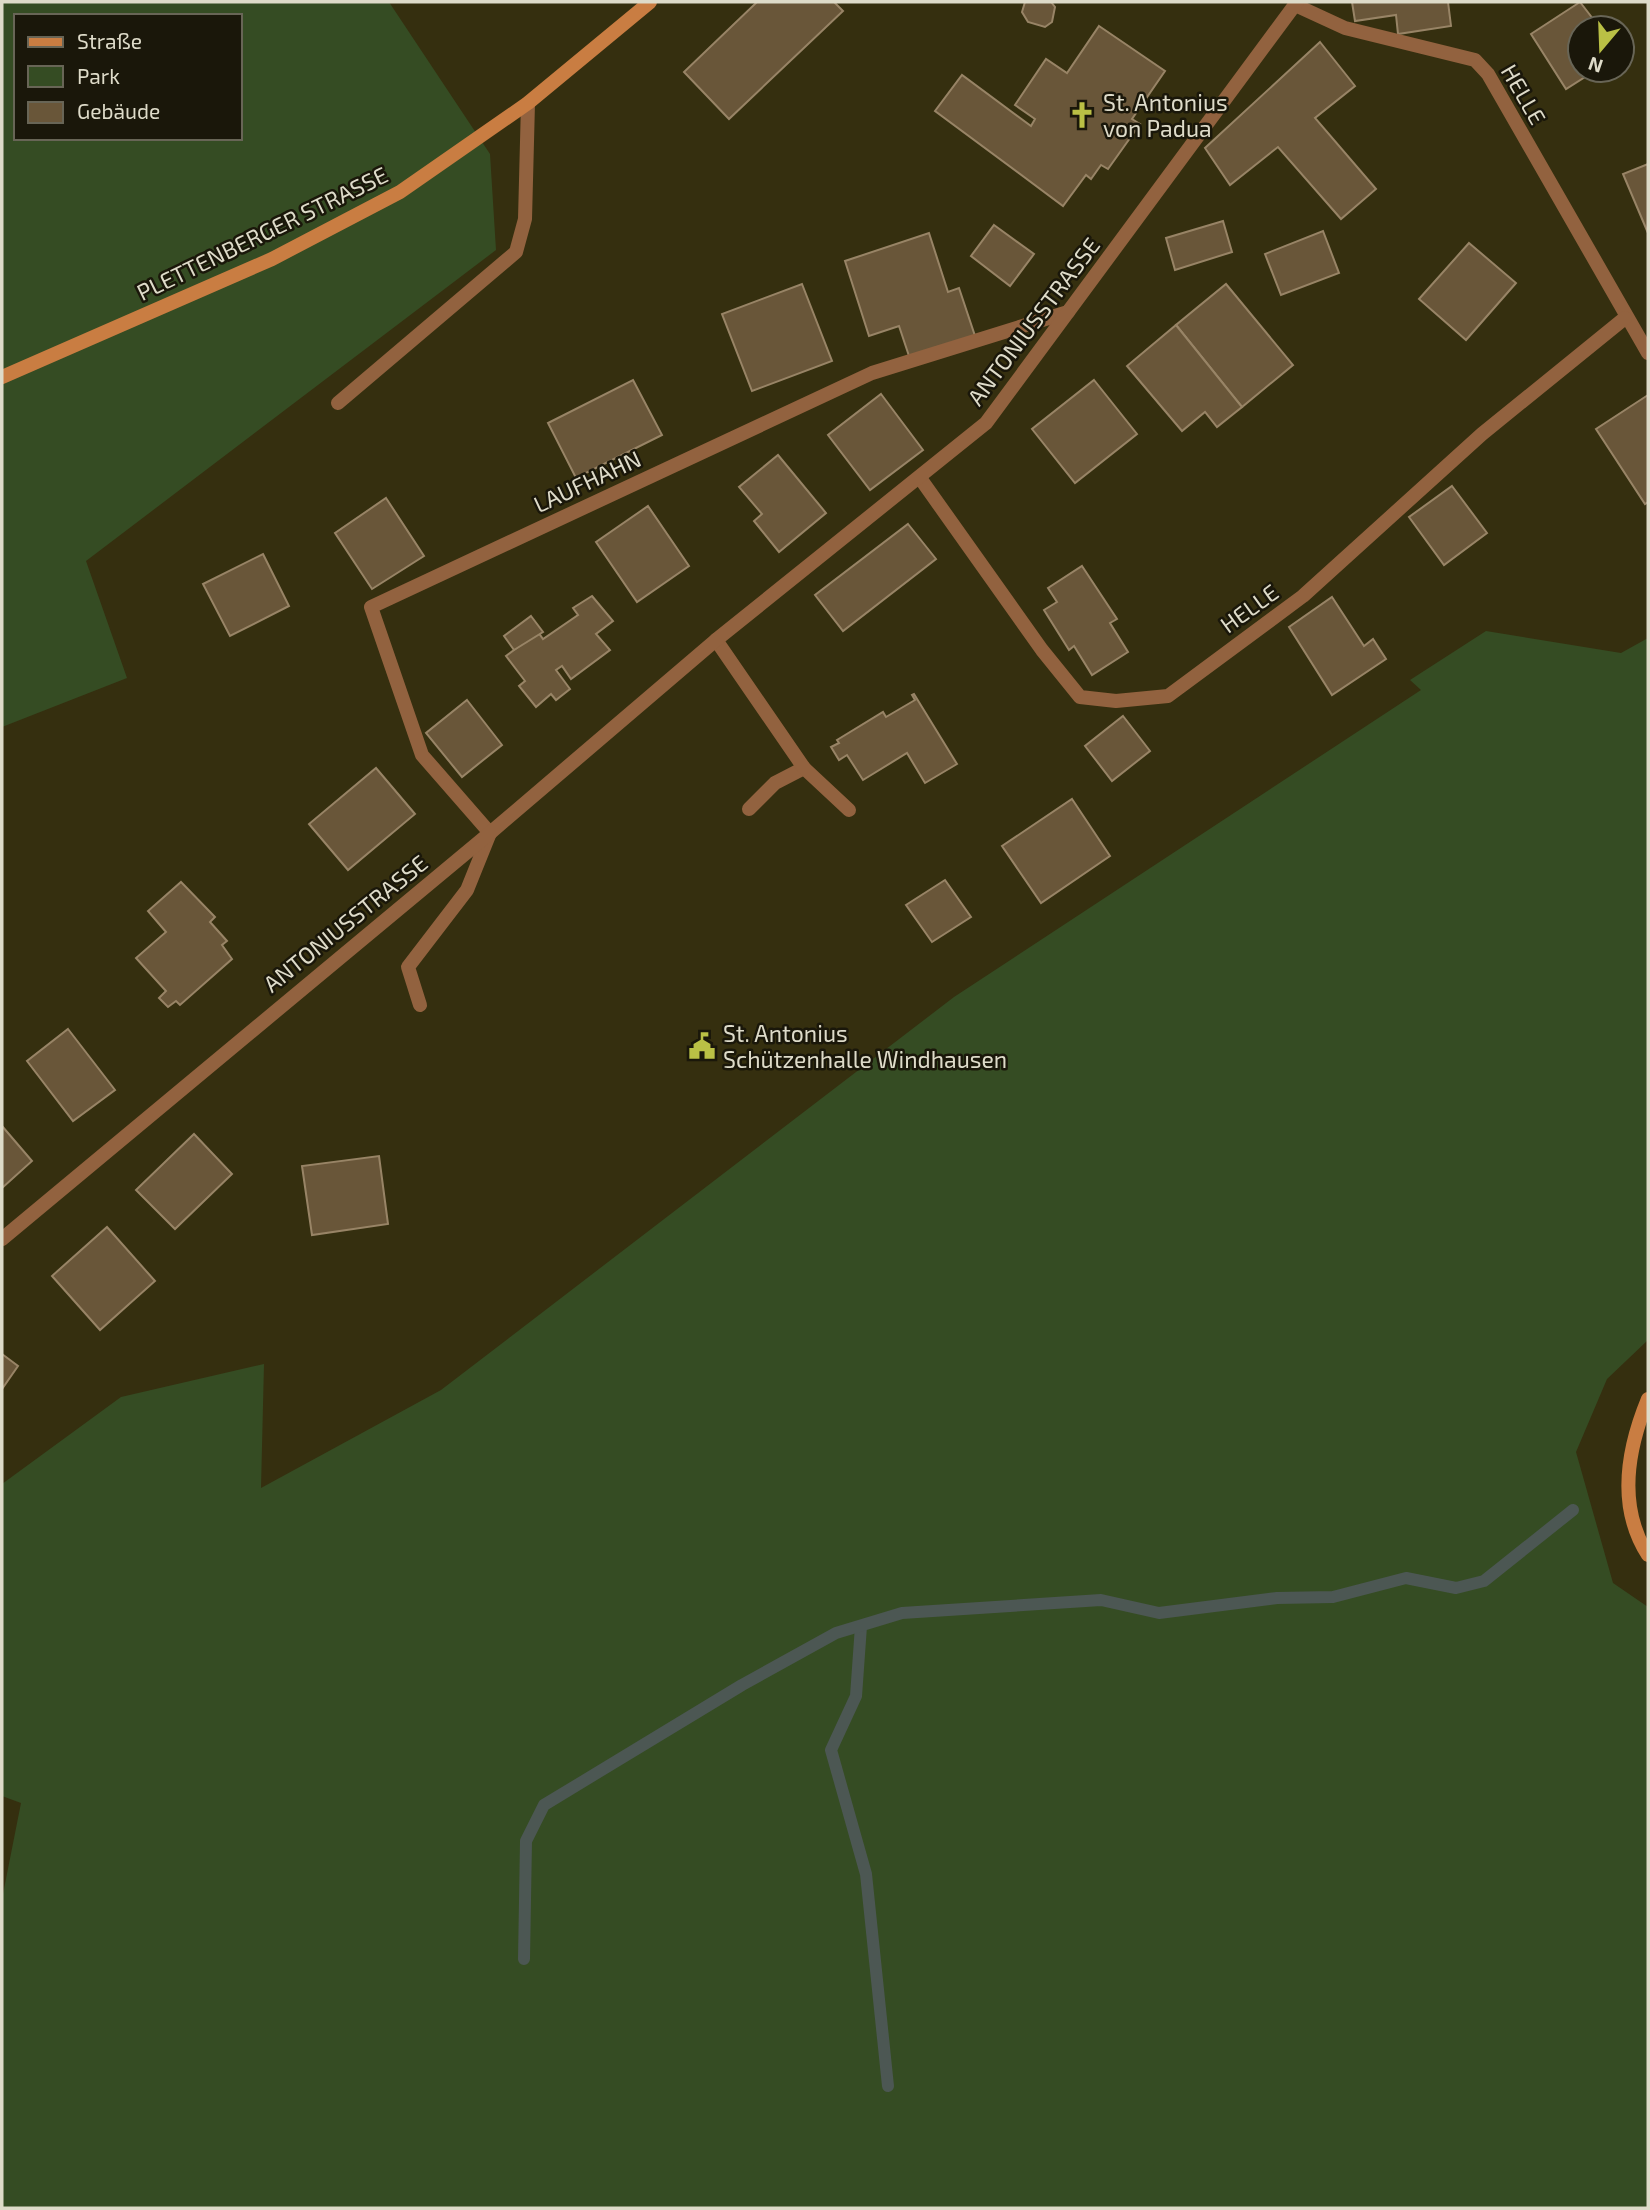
<svg xmlns="http://www.w3.org/2000/svg" width="1650" height="2210" viewBox="0 0 1650 2210" font-family="'Exo 2',sans-serif">
<style>
.green{fill:#354c23;fill-rule:evenodd}
.lines{fill:none;stroke-linecap:round;stroke-linejoin:round}
.stream{stroke:#4c5753;stroke-width:12}
.building{fill:#695639;stroke:#988466;stroke-width:2}
.service{stroke:#92623f;stroke-width:14}
.minor{stroke:#92623f;stroke-width:14}
.secondary{stroke:#c97d42;stroke-width:14}
.labels{text-anchor:middle;dominant-baseline:central;stroke-width:5;stroke-linejoin:round;paint-order:stroke}
.street-label{font-size:23px;fill:#dedbc9;stroke:#1a170a}
.poi-label{font-size:23px;fill:#dedbc9;stroke:#1a170a;text-anchor:start}
</style>
<rect width="100%" height="100%" fill="#352f0f"/>
<g class="green">
<path d="M2,2H389L490,154L496,250L86,561L127,678L2,727ZM16,16H240V138H16Z"/>
<path d="M1486,631L1621,653L1648,638V1340L1607,1379L1576,1452L1613,1583L1648,1607V2208H2V1899L21,1803L2,1796V1484L121,1397L264,1364L261,1488L441,1390L954,997L1421,690L1410,680Z"/>
</g>
<g class="lines">
<g class="stream">
<path d="M861,1626L856,1696L831,1750L866,1874L888,2086"/>
<path d="M524,1959L526,1841L544,1805L742,1685L836,1633L902,1613L1101,1600L1159,1613L1277,1598L1333,1597L1406,1578L1456,1588L1484,1581L1573,1510"/>
</g>
</g>
<g class="building">
<path d="M757,2H834L843,11L729,119L684,72Z"/>
<path d="M1025,2H1051L1055,7L1052,22L1045,27L1028,22L1022,12Z"/>
<path d="M1352,2H1448L1451,26L1398,34L1396,15L1355,21Z"/>
<path d="M1580,2L1600,28H1580V70H1596L1566,89L1531,34Z"/>
<path d="M1099,26L1165,71L1132,119L1140,124L1108,169L1101,165L1091,179L1086,175L1063,206L935,111L962,75L1031,126L1035,119L1015,105L1046,59L1067,73Z"/>
<path d="M1320,42L1355,86L1315,118L1376,189L1341,219L1278,147L1230,185L1205,148Z"/>
<path d="M1648,164V233L1623,174Z"/>
<path d="M1223,221L1232,252L1175,270L1166,238Z"/>
<path d="M994,225L1034,254L1010,286L971,256Z"/>
<path d="M1323,231L1339,273L1281,295L1265,254Z"/>
<path d="M929,233L948,292L959,288L975,336L910,359L899,326L869,336L845,261Z"/>
<path d="M1469,243L1516,283L1466,340L1419,299Z"/>
<path d="M802,284L832,361L752,391L722,314Z"/>
<path d="M1226,284L1293,365L1242,407L1176,325Z"/>
<path d="M1176,325L1242,407L1217,427L1205,412L1182,431L1127,366Z"/>
<path d="M633,380L662,435L576,478L548,423Z"/>
<path d="M1094,380L1137,434L1075,483L1032,429Z"/>
<path d="M881,394L923,450L870,490L828,435Z"/>
<path d="M1648,395V502L1645,504L1596,429Z"/>
<path d="M778,455L826,513L779,552L754,521L762,514L739,487Z"/>
<path d="M1452,486L1487,533L1444,565L1409,517Z"/>
<path d="M386,498L424,556L372,589L335,533Z"/>
<path d="M648,506L689,566L637,602L596,542Z"/>
<path d="M908,524L936,559L843,631L815,595Z"/>
<path d="M263,554L289,606L230,636L203,584Z"/>
<path d="M1082,566L1117,619L1110,623L1128,652L1092,675L1074,646L1069,650L1044,610L1057,602L1048,588Z"/>
<path d="M592,596L613,621L596,634L610,650L571,679L562,666L556,670L570,689L556,700L551,694L536,707L519,686L525,681L506,656L538,632L543,639L578,615L573,608Z"/>
<path d="M1332,597L1364,646L1373,639L1386,659L1332,695L1289,627Z"/>
<path d="M531,616L543,632L514,650L504,636Z"/>
<path d="M914,694L957,764L925,783L907,753L863,780L847,755L839,760L831,747L839,743L837,740L883,712L886,717L915,700L912,695Z"/>
<path d="M467,700L502,745L462,777L426,733Z"/>
<path d="M1123,716L1150,751L1112,781L1085,746Z"/>
<path d="M376,768L415,814L348,870L309,824Z"/>
<path d="M1072,799L1110,856L1041,903L1002,846Z"/>
<path d="M945,880L971,917L932,942L906,905Z"/>
<path d="M181,882L215,917L210,922L227,941L222,945L232,959L180,1005L176,1001L168,1007L159,998L166,991L136,958L166,932L148,911Z"/>
<path d="M68,1029L115,1090L73,1121L27,1061Z"/>
<path d="M2,1126L32,1161L2,1188Z"/>
<path d="M194,1134L232,1174L175,1229L136,1190Z"/>
<path d="M379,1156L388,1224L312,1235L302,1166Z"/>
<path d="M107,1227L155,1281L100,1330L52,1276Z"/>
<path d="M2,1354L18,1366L2,1389Z"/>
</g>
<g class="lines">
<g class="service">
<path d="M749,809L775,783L804,768"/>
<path d="M420,1005L408,967L467,890L490,833"/>
</g>
<g class="minor">
<path d="M1295,5L1345,28L1475,60L1488,74L1648,353"/>
<path d="M338,403L516,252L525,219L528,103"/>
<path d="M920,478L1042,650L1080,697L1116,701L1168,696L1303,596L1482,434L1625,318"/>
<path d="M716,640L804,768L849,810"/>
<path d="M490,833L422,755L371,607L872,373L1068,312"/>
<path d="M2,1239L490,833L716,640L986,423L1297,2"/>
</g>
<g class="secondary">
<path d="M2,377L272,259L400,192L528,103L650,2"/>
<path d="M1648,1399C1627,1450 1617,1507 1648,1555"/>
</g>
</g>
<defs>
<symbol id="church-bare" viewBox="-9 -9 18 18"><path d="M-1.2-6h2.4v3.5h3.3v2.4h-3.3V6h-2.4V-.1h-3.3v-2.4h3.3Z" fill="#bac045" stroke="#1a170a" stroke-width="2.5" paint-order="stroke"/></symbol>
<symbol id="civic-bare" viewBox="-9 -9 18 18"><path d="M-.6-6.5H3V-4.5H.6V-3L4-1V1h2V6H-6V1h2V-1L-.6-3ZM-1.2 2.5V6h2.4V2.5Z" fill="#bac045" stroke="#1a170a" stroke-width="2.5" paint-order="stroke"/></symbol>
</defs>
<g fill-rule="evenodd">
<use href="#church-bare" x="1063" y="96" width="38" height="38"/>
<use href="#civic-bare" x="683" y="1027" width="38" height="38"/>
</g>
<g class="labels">
<g class="street-label">
<text transform="translate(1524 94) rotate(60)">HELLE</text>
<text transform="translate(262 233) rotate(-26)">PLETTENBERGER STRASSE</text>
<text transform="translate(1033 321) rotate(-53)">ANTONIUSSTRASSE</text>
<text transform="translate(587 481) rotate(-25)">LAUFHAHN</text>
<text transform="translate(1249 608) rotate(-36)">HELLE</text>
<text transform="translate(345 923) rotate(-39)">ANTONIUSSTRASSE</text>
</g>
<g class="poi-label">
<text x="1103" y="102">St. Antonius<tspan x="1103" dy="26">von Padua</tspan></text>
<text x="723" y="1033">St. Antonius<tspan x="723" dy="26">Schützenhalle Windhausen</tspan></text>
</g>
</g>
<rect width="1650" height="2210" fill="none" stroke="#dedbc9" stroke-width="7"/>
<rect x="14" y="14" width="228" height="126" fill="#1a170a" stroke="#686556" stroke-width="2"/>
<rect x="28" y="37" width="35" height="10" fill="#c97d42" stroke="#686556" stroke-width="2"/>
<text x="77" y="49" font-size="21" fill="#dedbc9">Straße</text>
<rect x="28" y="66" width="35" height="21" fill="#354c23" stroke="#686556" stroke-width="2"/>
<text x="77" y="84" font-size="21" fill="#dedbc9">Park</text>
<rect x="28" y="102" width="35" height="21" fill="#695639" stroke="#686556" stroke-width="2"/>
<text x="77" y="119" font-size="21" fill="#dedbc9">Gebäude</text>
<g transform="translate(1601 49) rotate(199)"><circle r="33" fill="#1a170a" stroke="#686556" stroke-width="2"/>
<path d="M0-5L12 26L0 18L-12 26Z" fill="#bac045"/>
<text y="-10" font-size="19" font-weight="bold" text-anchor="middle" fill="#dedbc9">N</text>
</g>
</svg>
